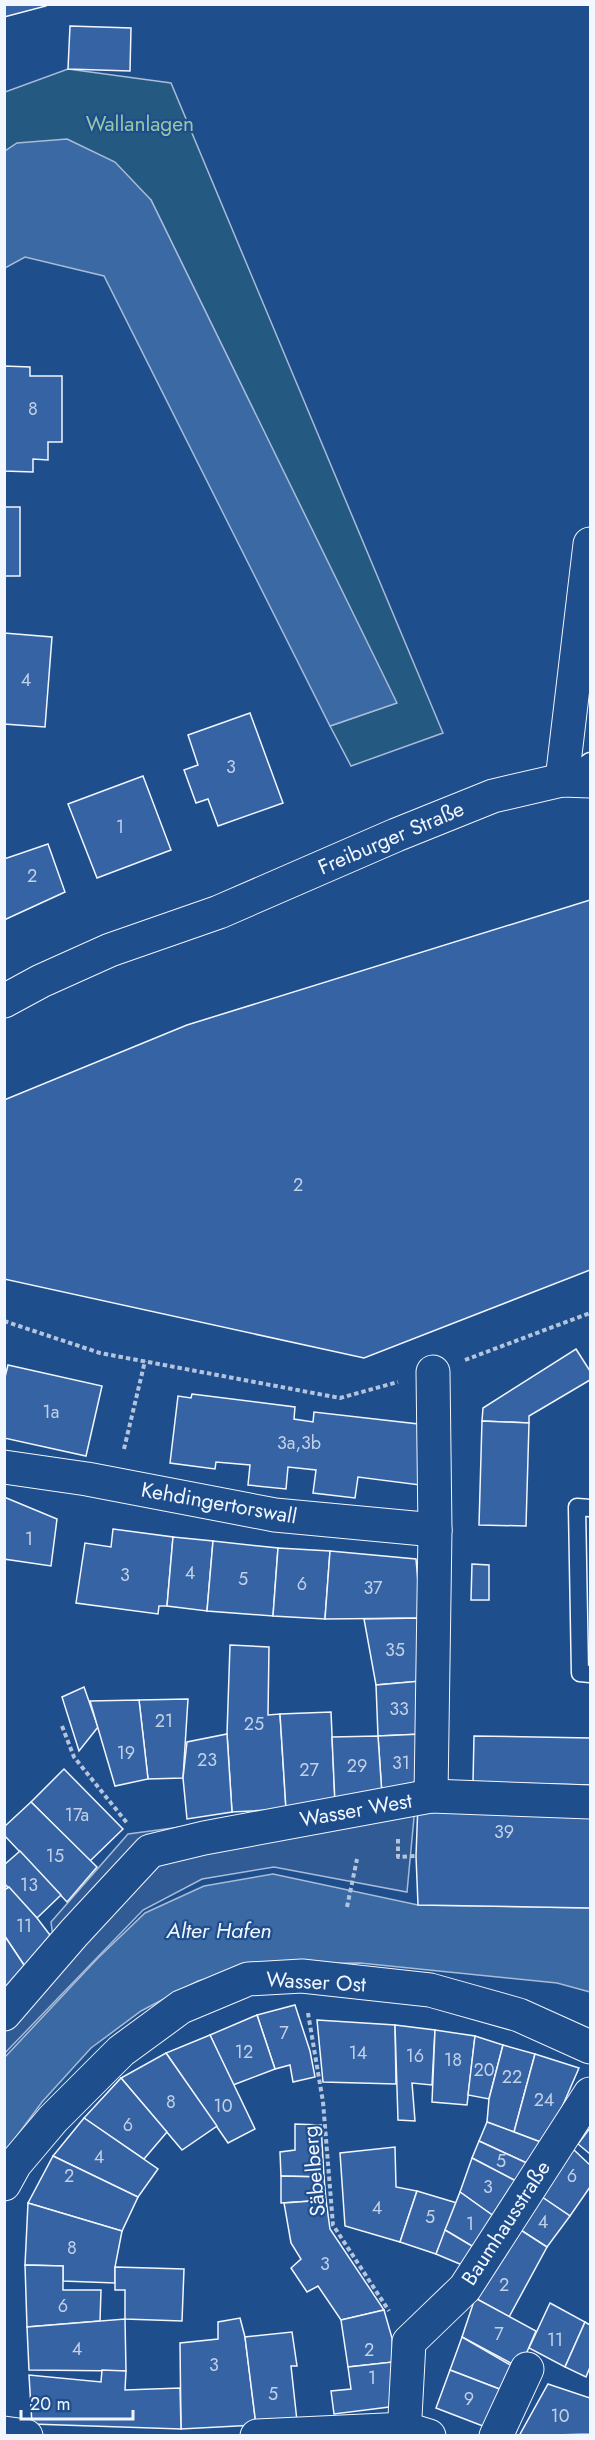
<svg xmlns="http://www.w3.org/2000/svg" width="595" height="2440" viewBox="0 0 595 2440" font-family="Jost,sans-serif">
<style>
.green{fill:#245a82;stroke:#a8bbd7;stroke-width:1.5}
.parking{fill:#305b95;stroke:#a8bbd7;stroke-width:1.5}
.water{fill:#3b69a3;stroke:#a8bbd7;stroke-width:1.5}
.building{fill:#3563a3;stroke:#f2f6ff;stroke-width:1.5}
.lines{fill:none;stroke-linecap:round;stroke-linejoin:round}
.lane-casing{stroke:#f2f6ff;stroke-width:19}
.street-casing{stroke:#f2f6ff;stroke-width:35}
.path{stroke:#b3c4dc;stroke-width:4;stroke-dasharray:4.5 3;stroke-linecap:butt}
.lane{stroke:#1f4e8c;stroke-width:16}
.street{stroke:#1f4e8c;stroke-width:33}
.labels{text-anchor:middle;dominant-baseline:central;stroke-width:4.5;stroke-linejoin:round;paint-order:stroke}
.number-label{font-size:18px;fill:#c3d1e8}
.park-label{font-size:21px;fill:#97c8a6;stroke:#1f4e8c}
.street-label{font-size:21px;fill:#f2f6ff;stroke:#1f4e8c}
.water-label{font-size:22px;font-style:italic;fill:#f2f6ff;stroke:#1f4e8c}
</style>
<rect width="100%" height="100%" fill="#1f4e8c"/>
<path class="green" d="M68,69L171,83L443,733L351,766L330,726L396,703L151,200L5,151V92Z"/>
<path class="parking" d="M416,1796L407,1892L274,1867L202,1879L143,1910L5,2053V1998L53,1937L51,1922L128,1834Z"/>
<g class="water">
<path d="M67,139L115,162L151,200L397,703L330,726L104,276L25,257L5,268V151L17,143Z"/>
<path d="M273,1874L418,1905L590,1908V1992L557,1983L360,1963L266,1964L198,1981L141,2011L91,2048L42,2102L5,2152V2057L98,1958L145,1913L204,1886Z"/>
</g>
<g class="building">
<path d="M4,4H46V6L4,17Z"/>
<path d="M70,26L131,28L130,71L68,69Z"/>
<path d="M4,366L30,367V376H62V442H48V460L33,459V472L4,471Z"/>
<rect x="4" y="507" width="16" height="69"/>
<path d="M4,633L52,637L45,727L4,724Z"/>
<path d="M250,713L283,803L218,826L208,799L196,803L184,770L198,765L188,735Z"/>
<path d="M143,776L171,850L97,878L68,804Z"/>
<path d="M48,844L65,892L4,920V859Z"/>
<path d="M590,900V1270L364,1358L4,1279V1100L187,1025Z"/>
<path d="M576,1349L590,1371V1380L529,1416V1423L482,1421L483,1408Z"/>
<path d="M8,1365L102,1386L86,1456L4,1438V1381Z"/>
<path d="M192,1394L295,1407L294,1419L313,1422L314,1412L427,1425L420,1485L358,1477L355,1498L313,1493L316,1470L288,1467L286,1489L248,1485L250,1465L216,1462L215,1469L170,1463L178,1396L191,1398Z"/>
<path d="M482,1421L529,1423L526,1526L479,1525Z"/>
<path d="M4,1497L57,1519L51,1566L4,1559Z"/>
<path d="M113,1529L173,1537L167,1606H159L158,1614L76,1603L85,1543L111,1547Z"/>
<path d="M173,1537L213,1541L207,1611L167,1606Z"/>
<path d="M213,1541L278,1548L273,1616L207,1611Z"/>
<path d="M278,1548L330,1551L325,1619L273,1616Z"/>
<path d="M330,1551L416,1559L421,1618L325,1619Z"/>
<path d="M472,1564L489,1565V1600H471Z"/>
<path d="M421,1618V1681L376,1685L364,1619Z"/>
<path d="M230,1645L269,1647L268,1715L280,1714L286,1809L232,1812L227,1734Z"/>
<path d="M421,1681L422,1734L378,1736L376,1685Z"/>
<path d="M84,1687L98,1727L79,1751L62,1697Z"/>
<path d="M188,1699L183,1778L148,1779L139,1700Z"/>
<path d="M139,1700L148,1779L115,1786L90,1701Z"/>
<path d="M331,1712L335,1803L286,1809L280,1714Z"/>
<path d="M227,1734L232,1812L187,1819L183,1778L187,1742Z"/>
<path d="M422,1734L423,1789L382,1795L378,1736Z"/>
<path d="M378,1736L382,1795L335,1803L332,1737Z"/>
<path d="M474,1736L590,1738V1785L473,1782Z"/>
<path d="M64,1769L123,1829L90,1861L31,1802Z"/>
<path d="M31,1802L97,1867L67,1902L4,1835V1827Z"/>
<path d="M418,1803L590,1808V1908L418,1905L416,1856Z"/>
<path d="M20,1851L61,1895L37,1918L4,1883V1865Z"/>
<path d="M9,1887L37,1918L50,1935L26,1968L4,1935V1890Z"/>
<path d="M4,1935L26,1968L4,1993Z"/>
<path d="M295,2005L310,2051L315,2077L293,2082L290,2065L275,2069L257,2015Z"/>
<path d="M257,2015L275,2069L233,2085L210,2035Z"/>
<path d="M317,2020L395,2025L396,2084L323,2082Z"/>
<path d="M395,2025L435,2030L432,2085L412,2083L415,2121L398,2120Z"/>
<path d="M435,2030L475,2036L467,2105L432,2102Z"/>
<path d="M210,2035L255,2129L228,2143L166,2053Z"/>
<path d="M475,2036L503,2045L489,2099L468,2095Z"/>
<path d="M503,2045L535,2054L514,2132L487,2122L489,2099Z"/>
<path d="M166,2053L217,2126L182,2150L121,2078Z"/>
<path d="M535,2054L579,2068L546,2144L514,2132Z"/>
<path d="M121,2078L167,2132L144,2159L84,2118Z"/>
<path d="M84,2118L158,2169L138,2197L53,2156Z"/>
<path d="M487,2122L514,2132L546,2144L531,2165L479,2141Z"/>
<path d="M295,2124L321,2125L324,2177L281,2176L280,2152L295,2150Z"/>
<path d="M590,2128V2154L578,2144Z"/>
<path d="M479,2141L531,2165L518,2182L472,2158Z"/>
<path d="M395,2147L396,2187L417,2191L400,2242L345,2226L340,2153Z"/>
<path d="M573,2149L590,2165V2187L570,2216L539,2195Z"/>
<path d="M53,2156L138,2197L122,2231L28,2203Z"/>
<path d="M472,2158L518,2182L495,2217L460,2192Z"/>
<path d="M281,2176L324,2177L326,2200L281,2203Z"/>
<path d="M417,2191L457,2203L436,2254L400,2242Z"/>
<path d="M460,2192L495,2217L477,2249L445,2230Z"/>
<path d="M539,2195L570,2216L547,2247L516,2227Z"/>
<path d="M326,2200L330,2229L384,2310L341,2320L318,2286L307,2292L291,2268L301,2259L291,2243L284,2203Z"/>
<path d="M28,2203L122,2231L115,2267V2283L63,2281V2266L25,2265Z"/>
<path d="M516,2227L547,2247L509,2317L475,2298Z"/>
<path d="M445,2230L477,2249L467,2267L436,2254Z"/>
<path d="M25,2265L63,2266V2290H101L100,2321L27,2327Z"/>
<path d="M115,2267L184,2269L182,2321L125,2319V2290H115Z"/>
<path d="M475,2298L536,2331L520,2368L462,2337Z"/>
<path d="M550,2303L585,2322L565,2367L529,2348Z"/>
<path d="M384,2310L392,2338L393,2362L348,2367L341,2320Z"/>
<path d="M240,2318L245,2337L256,2425L181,2429L180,2343L218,2339V2322Z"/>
<path d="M125,2319L126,2371L29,2370L27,2327Z"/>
<path d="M585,2322L590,2325V2367L586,2377L565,2367Z"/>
<path d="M292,2332L297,2366H291L297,2421L256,2425L245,2337Z"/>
<path d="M462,2337L512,2366L502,2390L450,2370Z"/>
<path d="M393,2362L397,2406L334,2414L331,2391L351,2389L348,2367Z"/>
<path d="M102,2370L126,2371L125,2390L180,2388L181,2429L32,2424L29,2375L101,2382Z"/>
<path d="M450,2370L502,2390L488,2428L436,2408Z"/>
<path d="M548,2384L590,2398V2434L519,2436Z"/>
</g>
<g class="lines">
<defs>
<g id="lane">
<path d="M568,777L590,761"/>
<path d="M590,1508L577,1507L580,1673L590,1674"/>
</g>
<g id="street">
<path d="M562,780L590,544"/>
<path d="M4,1001L41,981L110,950L219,912L396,835L493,796L562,780L590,781"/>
<path d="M4,1467L87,1479L275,1515L435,1530"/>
<path d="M431,1796L435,1530L433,1372"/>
<path d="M4,2014L74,1933L150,1851L204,1838L431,1796L590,1802"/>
<path d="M4,2184L15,2164L53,2119L121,2051L181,2007L248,1979L302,1976L430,1990L519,2015L590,2047"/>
<path d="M4,2433L26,2436"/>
<path d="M257,2436L406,2429L429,2436"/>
<path d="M404,2436L409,2342L465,2288L590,2094"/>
<path d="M496,2436L527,2369"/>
</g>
</defs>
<use href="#lane" class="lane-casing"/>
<use href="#street" class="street-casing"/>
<g class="path">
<path d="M4,1321L100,1353L340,1398L398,1382"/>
<path d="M465,1360L590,1313"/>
<path d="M124,1449L145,1361"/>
<path d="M62,1726L74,1757L127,1823"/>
<path d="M398,1839V1857L416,1856"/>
<path d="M347,1907L357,1859"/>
<path d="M308,2013L323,2102L333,2225L389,2311"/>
</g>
<use href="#lane" class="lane"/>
<use href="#street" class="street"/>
</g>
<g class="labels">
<g class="number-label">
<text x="33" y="409">8</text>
<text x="26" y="680">4</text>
<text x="231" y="767">3</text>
<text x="120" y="827">1</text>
<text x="32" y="876">2</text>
<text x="298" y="1185">2</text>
<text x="51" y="1412">1a</text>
<text x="299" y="1443">3a,3b</text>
<text x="29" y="1539">1</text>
<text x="190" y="1573">4</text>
<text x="125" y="1575">3</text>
<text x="243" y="1579">5</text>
<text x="302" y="1584">6</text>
<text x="373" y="1588">37</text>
<text x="395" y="1650">35</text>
<text x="399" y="1709">33</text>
<text x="164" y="1721">21</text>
<text x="254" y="1724">25</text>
<text x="126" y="1753">19</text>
<text x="207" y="1760">23</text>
<text x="401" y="1763">31</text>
<text x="357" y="1766">29</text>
<text x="309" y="1770">27</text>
<text x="77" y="1815">17a</text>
<text x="504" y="1832">39</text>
<text x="55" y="1856">15</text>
<text x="29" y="1885">13</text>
<text x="24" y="1926">11</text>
<text x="284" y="2033">7</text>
<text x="244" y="2052">12</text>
<text x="358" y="2053">14</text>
<text x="415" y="2056">16</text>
<text x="453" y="2060">18</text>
<text x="484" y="2070">20</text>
<text x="512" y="2077">22</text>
<text x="544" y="2100">24</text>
<text x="171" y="2102">8</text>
<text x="223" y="2106">10</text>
<text x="128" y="2125">6</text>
<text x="99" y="2157">4</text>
<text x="501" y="2161">5</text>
<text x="69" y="2176">2</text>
<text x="572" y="2176">6</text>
<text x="488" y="2187">3</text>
<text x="377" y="2208">4</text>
<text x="430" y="2217">5</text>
<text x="543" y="2222">4</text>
<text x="470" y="2224">1</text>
<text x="72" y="2248">8</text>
<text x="325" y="2264">3</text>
<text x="504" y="2285">2</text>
<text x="63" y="2306">6</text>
<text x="499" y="2334">7</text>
<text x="555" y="2340">11</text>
<text x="77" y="2349">4</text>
<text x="369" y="2350">2</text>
<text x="214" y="2365">3</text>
<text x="372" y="2378">1</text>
<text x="273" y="2394">5</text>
<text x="469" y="2399">9</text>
<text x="560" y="2416">10</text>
</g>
<g class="park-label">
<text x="140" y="124">Wallanlagen</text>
</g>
<g class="street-label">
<text transform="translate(391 838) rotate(-23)">Freiburger Straße</text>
<text transform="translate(219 1503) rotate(10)">Kehdingertorswall</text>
<text transform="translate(356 1810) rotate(-10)">Wasser West</text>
<text transform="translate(316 1982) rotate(3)">Wasser Ost</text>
<text transform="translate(314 2171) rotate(-95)">Säbelberg</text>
<text transform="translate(506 2223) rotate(-57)">Baumhausstraße</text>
</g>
<g class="water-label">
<text x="219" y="1930">Alter Hafen</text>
</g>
</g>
<rect width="595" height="2440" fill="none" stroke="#f2f6ff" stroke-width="12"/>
<path d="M21 2410v9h112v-9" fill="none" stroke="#f2f6ff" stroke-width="3"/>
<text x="30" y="2410" font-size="18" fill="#f2f6ff" stroke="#1f4e8c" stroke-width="4.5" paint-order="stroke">20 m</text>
</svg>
